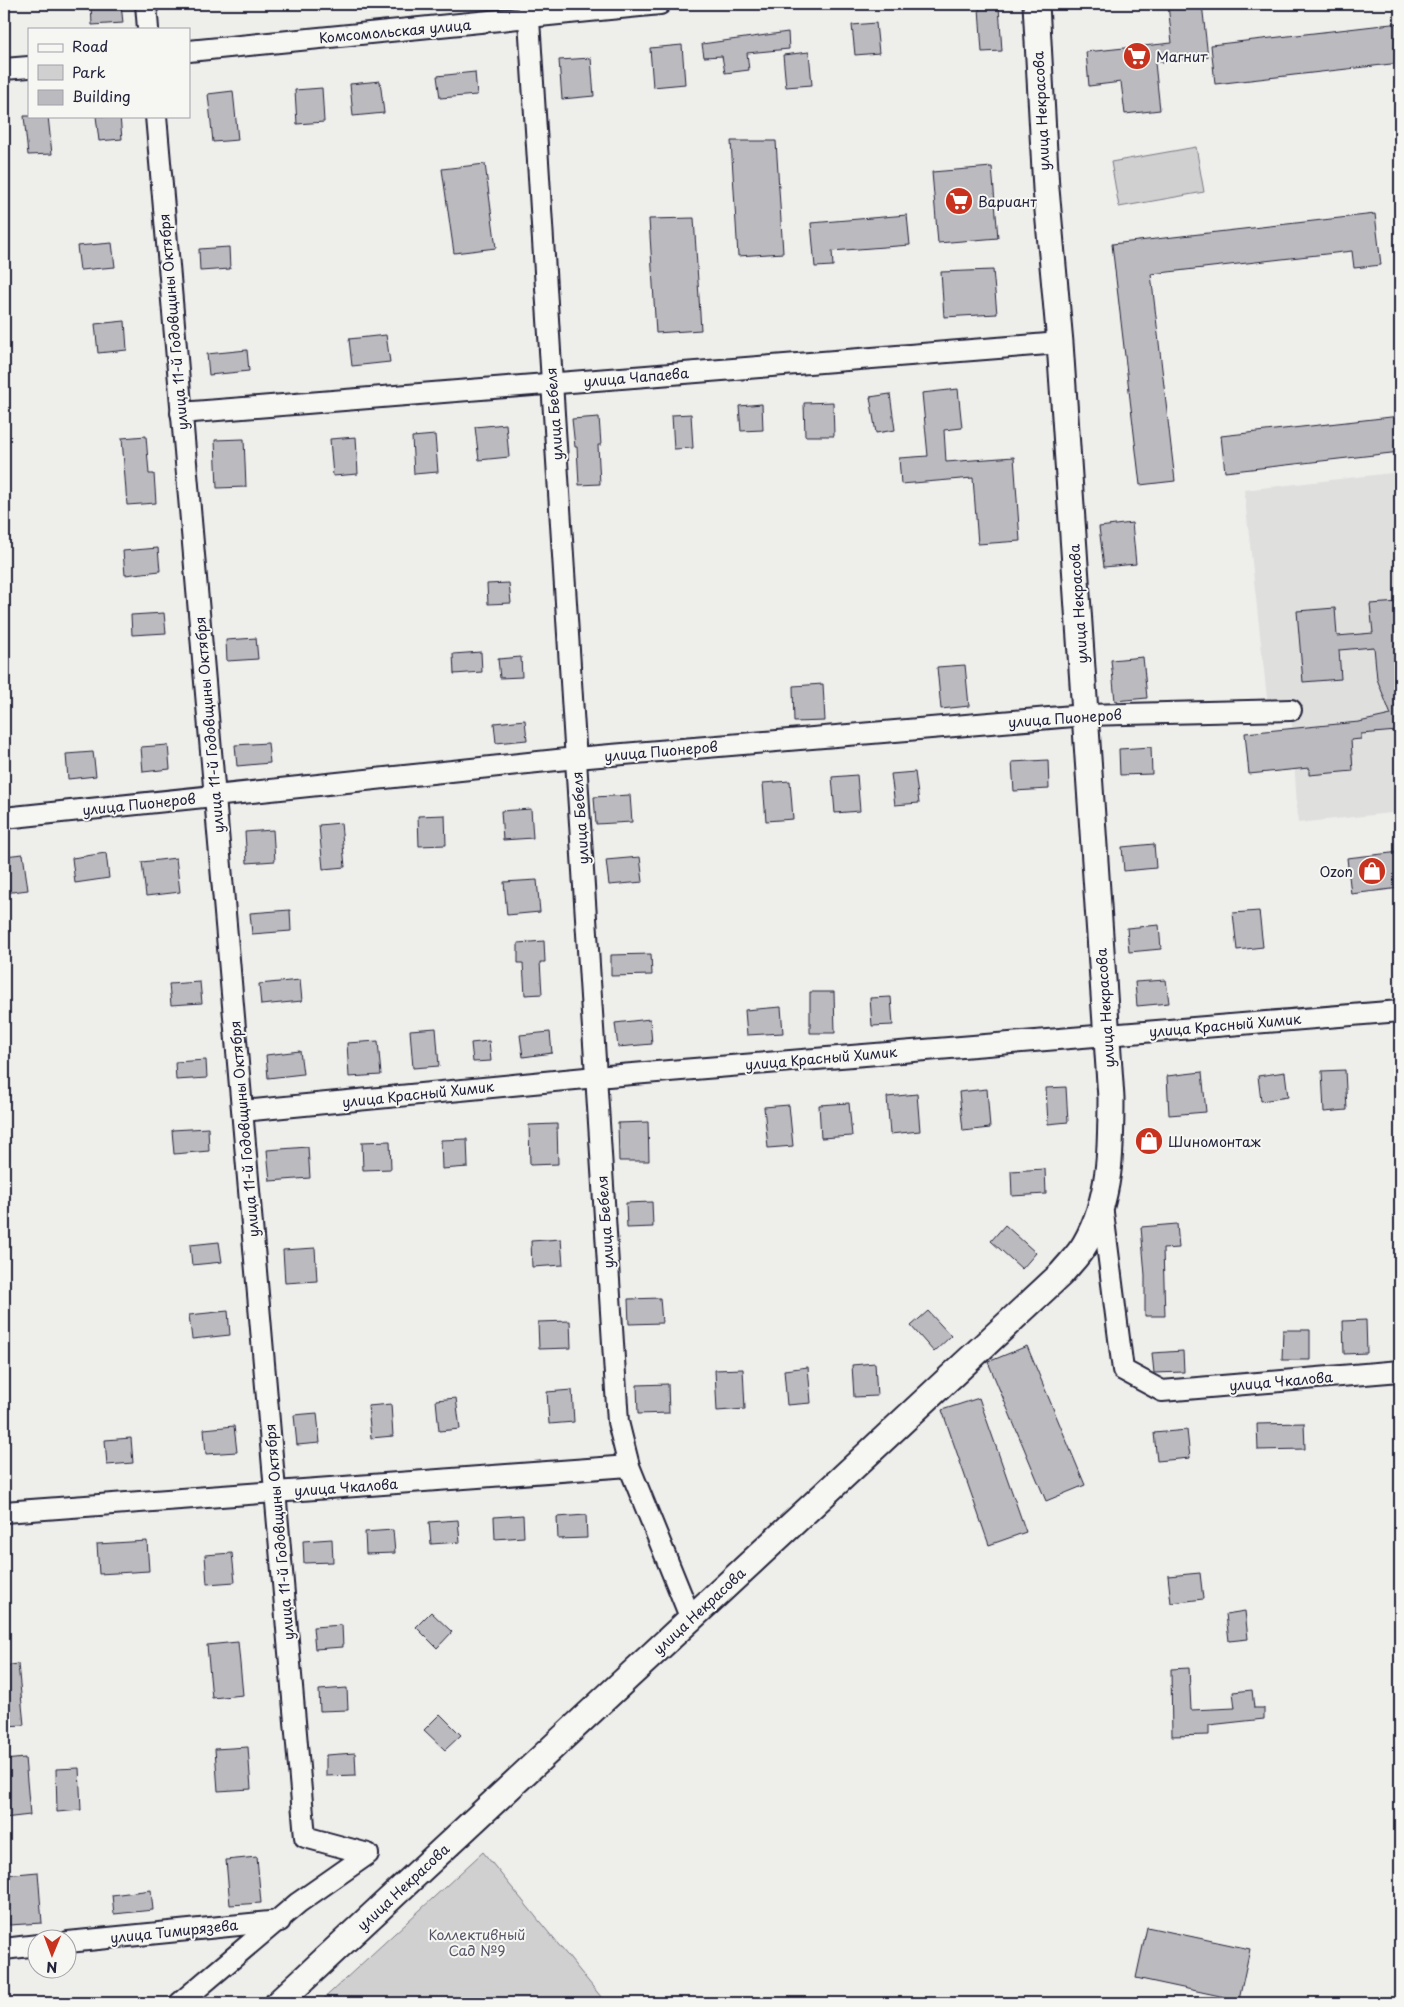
<svg xmlns="http://www.w3.org/2000/svg" width="1404" height="2007" viewBox="0 0 1404 2007" font-family="'Playpen Sans',sans-serif">
<style>
.built{fill:#dfdfde}
.green{fill:#d0d0d1;stroke:#797986}
.building{fill:#bbbbbf;stroke:#22223b}
.lines{fill:none;stroke-linecap:round;stroke-linejoin:round}
.minor-casing{stroke:#22223b;stroke-width:24}
.tertiary-casing{stroke:#22223b;stroke-width:29}
.minor{stroke:#f6f6f2;stroke-width:20}
.tertiary{stroke:#f6f6f2;stroke-width:25}
.labels{text-anchor:middle;dominant-baseline:central;stroke-width:4;stroke-linejoin:round;paint-order:stroke}
.street-label{font-size:14px;fill:#22223b;stroke:#f6f6f2}
.poi-label{font-size:14px;fill:#22223b;stroke:#f6f6f2;text-anchor:start}
.park-label{font-size:14px;fill:#565668;stroke:#f6f6f2}
</style>
<rect width="100%" height="100%" fill="#eeeeeb"/>
<filter id="ink" filterUnits="userSpaceOnUse"><feTurbulence type="fractalNoise" baseFrequency=".02" numOctaves="2"/><feDisplacementMap in="SourceGraphic" scale="10" xChannelSelector="R" yChannelSelector="G"/><feConvolveMatrix kernelMatrix="1 2 1 2 8 2 1 2 1" color-interpolation-filters="sRGB"/></filter>
<g filter="url(#ink)">
<path class="built" d="M1400,472V812L1298,823L1291,711L1268,707L1244,490Z"/>
<g class="green">
<path d="M1196,147L1204,192L1119,207L1111,162Z"/>
<path d="M483,1852L606,2003H319Z"/>
</g>
<g class="building">
<path d="M91,4H121L123,23L92,25Z"/>
<path d="M1168,4H1202L1208,57L1155,63L1160,110L1125,114L1121,82L1089,86L1086,52L1172,43Z"/>
<path d="M999,7L1002,51L982,52L979,8Z"/>
<path d="M876,23L879,53L855,55L852,25Z"/>
<path d="M1400,23V63L1215,84L1211,45Z"/>
<path d="M788,32L789,49L747,53L749,70L725,73L722,56L704,57L702,44Z"/>
<path d="M682,45L685,84L653,87L650,48Z"/>
<path d="M809,52L812,85L786,87L783,55Z"/>
<path d="M591,58L594,96L562,99L559,60Z"/>
<path d="M475,72L477,95L440,98L437,76Z"/>
<path d="M380,81L384,113L353,116L350,84Z"/>
<path d="M322,88L324,122L297,124L295,90Z"/>
<path d="M233,91L238,140L213,142L208,94Z"/>
<path d="M24,116H48L52,154L28,155Z"/>
<path d="M96,116H120L122,139L99,141Z"/>
<path d="M731,141H776L783,253L738,256Z"/>
<path d="M485,164L496,248L454,253L442,169Z"/>
<path d="M992,167L998,238L938,243L932,172Z"/>
<path d="M1375,214L1381,265L1354,268L1352,251L1151,274L1175,481L1140,485L1112,244Z"/>
<path d="M907,215L910,245L832,251L833,266L815,267L811,223Z"/>
<path d="M694,218L701,330L656,333L649,219Z"/>
<path d="M112,243L115,267L80,270L77,246Z"/>
<path d="M229,247L230,269L200,271L199,249Z"/>
<path d="M993,270L997,314L944,317L941,272Z"/>
<path d="M125,321L127,350L98,353L95,324Z"/>
<path d="M386,335L390,362L352,366L349,339Z"/>
<path d="M247,350L249,371L209,375L207,354Z"/>
<path d="M958,389L962,428L944,430L946,462L1014,457L1020,541L978,544L973,478L901,484L899,458L928,456L922,393Z"/>
<path d="M890,394L895,430L876,433L870,397Z"/>
<path d="M833,402L834,436H805L804,403Z"/>
<path d="M762,404L763,430L741,431L739,406Z"/>
<path d="M691,414L693,448L674,449L672,415Z"/>
<path d="M1400,416V452L1225,472L1221,436Z"/>
<path d="M599,417L601,445H598L600,484L579,485L577,447H575L572,419Z"/>
<path d="M506,424L509,457L479,460L475,427Z"/>
<path d="M435,435L438,472L414,474L412,437Z"/>
<path d="M146,436L149,474H154L156,503L127,505L122,438Z"/>
<path d="M356,437L358,474L333,476L330,439Z"/>
<path d="M244,439L246,487L217,488L215,440Z"/>
<path d="M1132,523L1136,564L1104,567L1099,527Z"/>
<path d="M158,548L160,571L125,575L123,551Z"/>
<path d="M509,583L511,603L488,604L487,584Z"/>
<path d="M1400,602V736L1397,731L1361,734V739L1351,740L1353,771L1309,775V768L1249,774L1245,733L1359,722L1391,715L1377,679L1374,647L1339,650L1341,679L1303,682L1297,611L1335,608L1337,636L1373,633L1370,604Z"/>
<path d="M164,613L166,633L132,635L131,615Z"/>
<path d="M256,638L258,659L227,661L226,640Z"/>
<path d="M481,652L482,672L454,674L453,654Z"/>
<path d="M521,657L522,677L500,678L498,659Z"/>
<path d="M1143,657L1147,698L1115,701L1111,660Z"/>
<path d="M965,665L969,706L941,709L937,667Z"/>
<path d="M823,684L825,721L794,722L793,686Z"/>
<path d="M525,720L527,740L496,743L494,723Z"/>
<path d="M268,743L270,763L237,766L235,745Z"/>
<path d="M168,745L170,769L143,772L141,747Z"/>
<path d="M1151,747L1152,774L1120,775L1119,749Z"/>
<path d="M93,752L96,776L68,779L66,754Z"/>
<path d="M1048,760L1049,789L1014,791L1012,762Z"/>
<path d="M915,772L919,803L895,805L891,774Z"/>
<path d="M857,775L860,811L835,813L832,777Z"/>
<path d="M790,781L793,819L766,821L763,783Z"/>
<path d="M630,795L632,822L596,824L594,797Z"/>
<path d="M531,809L533,838L503,840L501,811Z"/>
<path d="M445,815L446,845L419,846L418,816Z"/>
<path d="M341,823L345,867L323,869L319,825Z"/>
<path d="M273,830L275,861L247,863L245,832Z"/>
<path d="M1154,844L1156,868L1124,871L1122,847Z"/>
<path d="M1400,852V888L1351,894L1347,858Z"/>
<path d="M106,853L109,878L75,883L72,858Z"/>
<path d="M23,854L28,890L4,893V856Z"/>
<path d="M640,857L643,882L609,885L606,860Z"/>
<path d="M176,858L180,892L146,896L142,862Z"/>
<path d="M537,880L540,912L507,915L504,882Z"/>
<path d="M290,910L291,931L252,934L250,913Z"/>
<path d="M1259,911L1263,947L1237,950L1233,913Z"/>
<path d="M1159,925L1161,949L1129,952L1127,928Z"/>
<path d="M544,941L545,962H540L542,994L525,995L523,963H518V943Z"/>
<path d="M651,954L652,975L611,976V955Z"/>
<path d="M300,980L302,1001L261,1005L259,984Z"/>
<path d="M1166,980L1169,1003L1137,1006L1135,982Z"/>
<path d="M200,982L202,1003L171,1005L169,984Z"/>
<path d="M810,992H834L835,1033H810Z"/>
<path d="M891,997L893,1025L872,1026L870,998Z"/>
<path d="M781,1007L783,1033L747,1035L745,1010Z"/>
<path d="M650,1019L652,1044L618,1047L615,1023Z"/>
<path d="M436,1028L439,1066L413,1068L410,1030Z"/>
<path d="M550,1032L552,1053L523,1057L520,1035Z"/>
<path d="M378,1041L381,1075L349,1077L347,1043Z"/>
<path d="M489,1041L491,1061L473,1062L471,1043Z"/>
<path d="M300,1051L303,1074L268,1078L266,1055Z"/>
<path d="M206,1060L207,1078L176,1080L175,1062Z"/>
<path d="M1345,1070L1347,1110L1324,1112L1322,1071Z"/>
<path d="M1202,1072L1206,1112L1169,1115L1167,1076Z"/>
<path d="M1285,1072L1288,1097L1261,1101L1258,1076Z"/>
<path d="M1066,1087L1068,1122L1048,1124L1046,1088Z"/>
<path d="M987,1089L990,1128L963,1131L959,1092Z"/>
<path d="M917,1094L920,1131L890,1134L887,1097Z"/>
<path d="M849,1103L852,1136L821,1138L819,1105Z"/>
<path d="M789,1105L793,1146L768,1148L764,1107Z"/>
<path d="M648,1122L649,1161H619L618,1123Z"/>
<path d="M557,1124L558,1164L530,1165L529,1125Z"/>
<path d="M208,1128L209,1151L174,1154L172,1130Z"/>
<path d="M467,1139L468,1167L442,1169L441,1140Z"/>
<path d="M390,1141L391,1169L363,1170L362,1142Z"/>
<path d="M308,1147L310,1178L270,1181L267,1150Z"/>
<path d="M1045,1169L1046,1194L1012,1196L1011,1171Z"/>
<path d="M652,1202L653,1227L627,1228L626,1203Z"/>
<path d="M1177,1224L1179,1248L1163,1249L1165,1316H1145V1275L1141,1227Z"/>
<path d="M1005,1225L1036,1253L1022,1269L991,1241Z"/>
<path d="M561,1239L563,1265L532,1267L531,1241Z"/>
<path d="M219,1242L222,1262L192,1265L190,1245Z"/>
<path d="M315,1248L317,1281L285,1283L283,1250Z"/>
<path d="M660,1298L662,1323L629,1324L628,1299Z"/>
<path d="M228,1311L230,1335L192,1339L189,1315Z"/>
<path d="M928,1311L951,1336L934,1352L911,1326Z"/>
<path d="M1366,1320L1367,1353L1344,1354L1343,1321Z"/>
<path d="M570,1321L571,1348L539,1349L538,1322Z"/>
<path d="M1283,1330H1310V1360H1282Z"/>
<path d="M1027,1346L1085,1485L1046,1501L988,1362Z"/>
<path d="M1183,1351L1184,1372L1154,1373L1152,1353Z"/>
<path d="M875,1363L877,1396L854,1397L852,1365Z"/>
<path d="M808,1367L811,1403L787,1405L784,1370Z"/>
<path d="M743,1369L745,1409L717,1411L715,1370Z"/>
<path d="M668,1384L669,1413L638,1414L637,1385Z"/>
<path d="M572,1390L574,1422L549,1424L547,1392Z"/>
<path d="M456,1398L460,1429L439,1431L436,1400Z"/>
<path d="M979,1398L1026,1532L989,1545L942,1410Z"/>
<path d="M391,1404L393,1436L371,1438L368,1406Z"/>
<path d="M317,1413L320,1443L297,1445L294,1415Z"/>
<path d="M1304,1423L1305,1449L1258,1450L1257,1424Z"/>
<path d="M234,1426L237,1452L206,1454L204,1429Z"/>
<path d="M1187,1430L1190,1458L1157,1461L1154,1433Z"/>
<path d="M131,1438L133,1463L107,1465L105,1440Z"/>
<path d="M523,1515L524,1537L495,1539L494,1517Z"/>
<path d="M586,1515L587,1538L558,1539L557,1517Z"/>
<path d="M458,1520L460,1542L431,1544L429,1522Z"/>
<path d="M393,1530L395,1553L366,1554L365,1532Z"/>
<path d="M332,1539L333,1562L304,1563L303,1541Z"/>
<path d="M147,1541L149,1571L99,1574L97,1544Z"/>
<path d="M232,1553L235,1582L207,1584L205,1555Z"/>
<path d="M1200,1573L1203,1599L1171,1603L1168,1576Z"/>
<path d="M1245,1611L1248,1639L1229,1641L1226,1614Z"/>
<path d="M431,1612L452,1632L437,1648L416,1627Z"/>
<path d="M342,1625L343,1647L315,1649L313,1627Z"/>
<path d="M238,1642L243,1695L212,1698L207,1645Z"/>
<path d="M18,1664L24,1725L4,1726V1666Z"/>
<path d="M1189,1668L1191,1710L1235,1708L1233,1692L1252,1690L1254,1708H1264V1719L1209,1725V1735L1172,1736L1171,1669Z"/>
<path d="M347,1688L348,1710L320,1711L319,1690Z"/>
<path d="M440,1714L461,1735L445,1750L424,1730Z"/>
<path d="M248,1747L251,1789L218,1791L215,1749Z"/>
<path d="M355,1753L356,1775L326,1776V1755Z"/>
<path d="M25,1758L30,1815L4,1818V1760Z"/>
<path d="M79,1768L81,1810L57,1812L56,1769Z"/>
<path d="M257,1857L261,1903L230,1905L226,1860Z"/>
<path d="M38,1872L42,1923L9,1925L5,1875Z"/>
<path d="M151,1890L153,1910L114,1914L112,1895Z"/>
<path d="M1147,1927L1250,1949L1239,2000L1136,1978Z"/>
</g>
<g class="lines">
<defs>
<g id="minor">
<path d="M146,4L148,29"/>
<path d="M528,4L618,1422L629,1466L691,1619"/>
<path d="M189,51L660,4"/>
<path d="M4,69L29,67"/>
<path d="M156,116L305,1837L368,1854L298,1903L180,2003"/>
<path d="M181,413L1060,343"/>
<path d="M4,818L576,758L1085,715L1291,710"/>
<path d="M243,1111L596,1077L1400,1011"/>
<path d="M1102,1205L1123,1370L1162,1391L1400,1371"/>
<path d="M4,1512L629,1466"/>
<path d="M68,1942L280,1921"/>
<path d="M4,1949L38,1945"/>
</g>
<path id="tertiary" d="M278,2003L1061,1274C1069,1264 1079,1255 1085,1244C1111,1199 1111,1148 1111,1098L1060,343L1046,189L1036,4"/>
</defs>
<use href="#minor" class="minor-casing"/>
<use href="#tertiary" class="tertiary-casing"/>
<use href="#minor" class="minor"/>
<use href="#tertiary" class="tertiary"/>
</g>
</g>
<defs>
<symbol id="supermarket-disc" viewBox="-11 -11 22 22"><circle r="9.5" fill="#c8321e" stroke="#f6f6f2"/><path d="M-6-5.5h2.5l.6 2H6L4.5 2H-2.5L-4.4-4H-6ZM-1.5 3.2a1.3 1.3 0 1 0 .1 0ZM3 3.2a1.3 1.3 0 1 0 .1 0Z" fill="#fff"/></symbol>
<symbol id="shop-disc" viewBox="-11 -11 22 22"><circle r="9.5" fill="#c8321e" stroke="#f6f6f2"/><path d="M-5-2.5h2.3a2.7 3.5 0 0 1 5.4 0H5L5.5 6h-11ZM-1.5-2.5h3a1.5 2.3 0 0 0-3 0Z" fill="#fff"/></symbol>
</defs>
<g fill-rule="evenodd">
<use href="#supermarket-disc" x="1121" y="40" width="32" height="32"/>
<use href="#supermarket-disc" x="943" y="185" width="32" height="32"/>
<use href="#shop-disc" x="1356" y="855" width="32" height="32"/>
<use href="#shop-disc" x="1133" y="1125" width="32" height="32"/>
</g>
<g class="labels">
<g class="street-label">
<text transform="translate(395 31) rotate(-5)">Комсомольская улица</text>
<text transform="translate(1041 111) rotate(-93)">улица Некрасова</text>
<text transform="translate(173 322) rotate(-95)">улица 11-й Годовщины Октября</text>
<text transform="translate(636 377) rotate(-5)">улица Чапаева</text>
<text transform="translate(554 414) rotate(-94)">улица Бебеля</text>
<text transform="translate(1078 604) rotate(-94)">улица Некрасова</text>
<text transform="translate(1065 718) rotate(-4)">улица Пионеров</text>
<text transform="translate(209 725) rotate(-95)">улица 11-й Годовщины Октября</text>
<text transform="translate(661 751) rotate(-5)">улица Пионеров</text>
<text transform="translate(139 804) rotate(-6)">улица Пионеров</text>
<text transform="translate(580 818) rotate(-94)">улица Бебеля</text>
<text transform="translate(1105 1008) rotate(-94)">улица Некрасова</text>
<text transform="translate(1225 1025) rotate(-5)">улица Красный Химик</text>
<text transform="translate(821 1058) rotate(-5)">улица Красный Химик</text>
<text transform="translate(418 1094) rotate(-6)">улица Красный Химик</text>
<text transform="translate(244 1129) rotate(-95)">улица 11-й Годовщины Октября</text>
<text transform="translate(605 1222) rotate(-94)">улица Бебеля</text>
<text transform="translate(1281 1381) rotate(-5)">улица Чкалова</text>
<text transform="translate(346 1487) rotate(-4)">улица Чкалова</text>
<text transform="translate(279 1532) rotate(-95)">улица 11-й Годовщины Октября</text>
<text transform="translate(699 1611) rotate(-43)">улица Некрасова</text>
<text transform="translate(403 1887) rotate(-43)">улица Некрасова</text>
<text transform="translate(174 1931) rotate(-6)">улица Тимирязева</text>
</g>
<g class="poi-label">
<text x="1156" y="56">Магнит</text>
<text x="978" y="201">Вариант</text>
<text x="1353" y="871" text-anchor="end">Ozon</text>
<text x="1168" y="1141">Шиномонтаж</text>
</g>
<g class="park-label">
<text x="477" y="1934">Коллективный<tspan x="477" dy="16">Сад №9</tspan></text>
</g>
</g>
<rect width="1404" height="2007" fill="none" stroke="#f6f6f2" stroke-width="20"/>
<rect x="10" y="10" width="1384" height="1987" fill="none" stroke="#22223b" stroke-width="2" filter="url(#ink)"/>
<rect x="28" y="28" width="162" height="90" fill="#f6f6f2" stroke="#a1a1a9"/>
<rect x="38" y="44" width="25" height="8" fill="#f6f6f2" stroke="#a1a1a9"/>
<text x="72" y="52" font-size="15" fill="#22223b">Road</text>
<rect x="38" y="65" width="25" height="15" fill="#d0d0d1" stroke="#a1a1a9"/>
<text x="72" y="78" font-size="15" fill="#22223b">Park</text>
<rect x="38" y="90" width="25" height="15" fill="#bbbbbf" stroke="#a1a1a9"/>
<text x="72" y="102" font-size="15" fill="#22223b">Building</text>
<g transform="translate(52 1954) rotate(181)"><circle r="24" fill="#f6f6f2" stroke="#a1a1a9"/>
<path d="M0-4L9 19L0 12L-9 19Z" fill="#c8321e"/>
<text y="-8" font-size="14" font-weight="bold" text-anchor="middle" fill="#22223b">N</text>
</g>
</svg>
